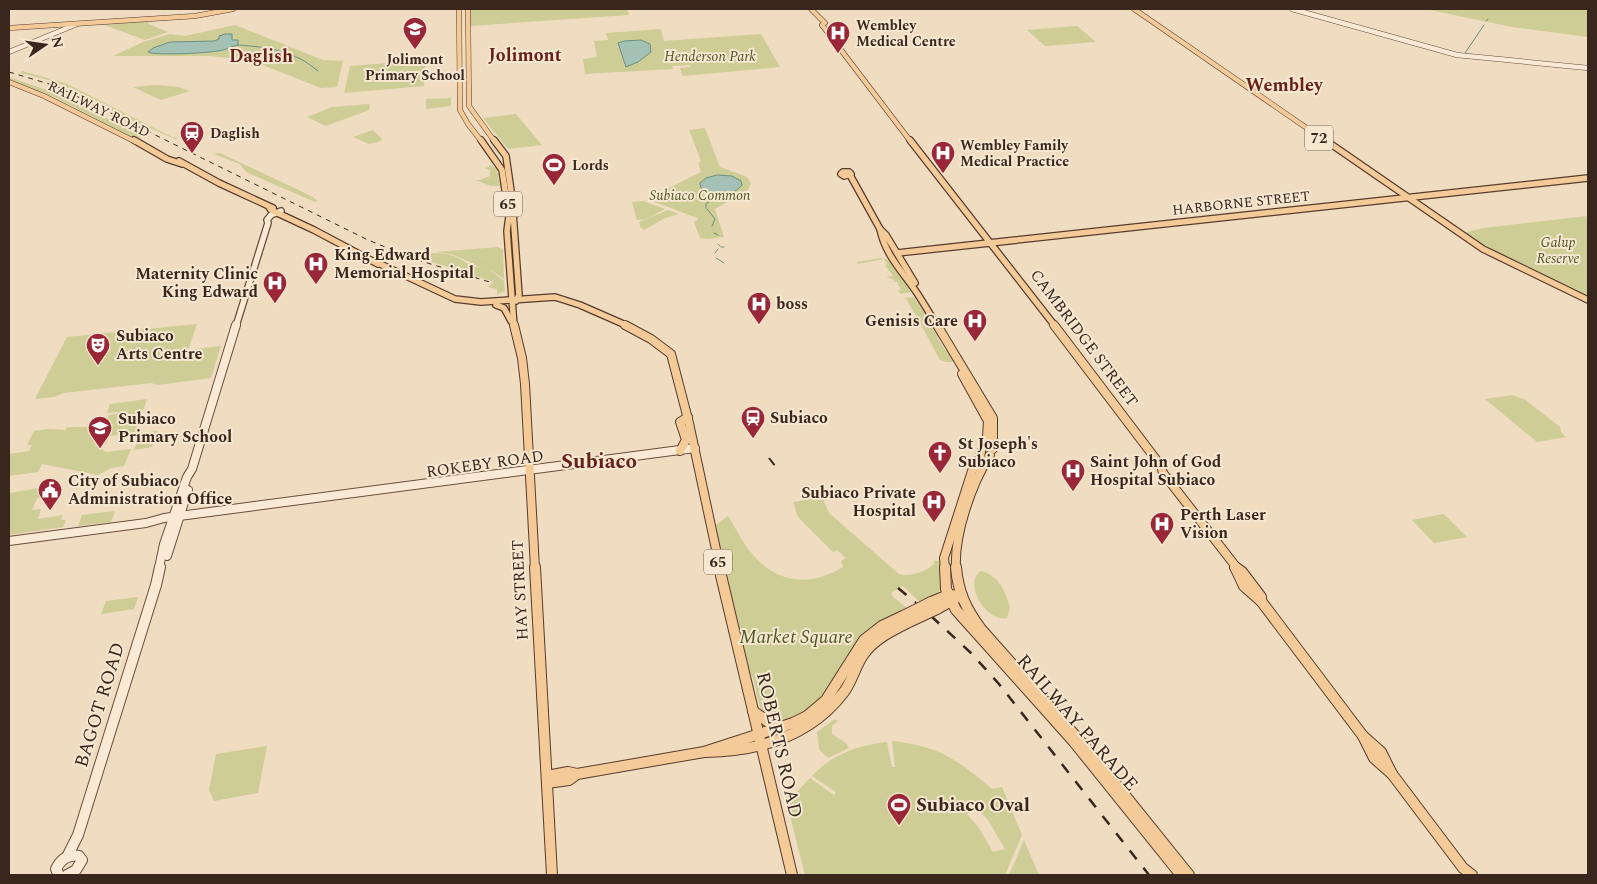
<svg xmlns="http://www.w3.org/2000/svg" width="1597" height="884" viewBox="0 0 1597 884" font-family="Spectral,serif">
<style>
.green{fill:#cdcd95;fill-rule:evenodd}
.water{fill:#a4c1b5;stroke:#6b9082}
.lines{fill:none;stroke-linecap:round;stroke-linejoin:round}
.stream{stroke:#6b9082;stroke-width:1}
.secondary-far3-casing{stroke:#6b4d3c;stroke-width:5.5}
.secondary-far2-casing{stroke:#6b4d3c;stroke-width:8}
.secondary-far1-casing{stroke:#6b4d3c;stroke-width:10}
.secondary-casing{stroke:#6b4d3c;stroke-width:12}
.primary-far3-casing{stroke:#573b2d;stroke-width:5.5}
.primary-far2-casing{stroke:#573b2d;stroke-width:8}
.primary-far1-casing{stroke:#573b2d;stroke-width:10}
.primary-casing{stroke:#573b2d;stroke-width:12}
.secondary-far3{stroke:#faead5;stroke-width:4.5}
.secondary-far2{stroke:#faead5;stroke-width:5.5}
.secondary-far1{stroke:#faead5;stroke-width:8}
.secondary{stroke:#faead5;stroke-width:10}
.primary-far3{stroke:#f4cb98;stroke-width:4.5}
.primary-far2{stroke:#f4cb98;stroke-width:5.5}
.primary-far1{stroke:#f4cb98;stroke-width:8}
.primary{stroke:#f4cb98;stroke-width:10}
.rail-far2{stroke:#39271d;stroke-width:1;stroke-dasharray:5 5;stroke-linecap:butt}
.rail-far1{stroke:#39271d;stroke-width:2;stroke-dasharray:9 9;stroke-linecap:butt}
.rail{stroke:#39271d;stroke-width:2.5;stroke-dasharray:11 11;stroke-linecap:butt}
.primary-bridge-casing{stroke:#573b2d;stroke-width:12;stroke-linecap:butt}
.primary-bridge{stroke:#f4cb98;stroke-width:10}
.labels{text-anchor:middle;dominant-baseline:central;stroke-width:4;stroke-linejoin:round;paint-order:stroke}
.far-poi-label{font-size:14px;font-weight:bold;fill:#39271d;stroke:#f6e7d1;text-anchor:start}
.far-park-label{font-size:14px;font-style:italic;fill:#4f5623;stroke:#f6e7d1}
.far-street-label{font-size:14px;fill:#39271d;stroke:#f6e7d1}
.shield{fill:#f6e7d1;stroke:#726153;stroke-width:1}
.shield-label{font-size:15px;font-weight:bold;fill:#39271d}
.poi-label{font-size:16px;font-weight:bold;fill:#39271d;stroke:#f6e7d1;text-anchor:start}
.street-label{font-size:16px;fill:#39271d;stroke:#f6e7d1}
.far-district-label{font-size:18px;font-weight:bold;fill:#66211b;stroke:#f6e7d1}
.near-park-label{font-size:19px;font-style:italic;fill:#4f5623;stroke:#f6e7d1}
.near-street-label{font-size:19px;fill:#39271d;stroke:#f6e7d1}
.near-poi-label{font-size:19px;font-weight:bold;fill:#39271d;stroke:#f6e7d1;text-anchor:start}
.district-label{font-size:21px;font-weight:bold;fill:#66211b;stroke:#f6e7d1}
</style>
<rect width="100%" height="100%" fill="#efdcc1"/>
<g class="green">
<path d="M470,9H627L629,15L470,26Z"/>
<path d="M1425,9H1588V37L1512,27Z"/>
<path d="M147,21L149,24L168,32L145,40L102,24Z"/>
<path d="M235,25L323,60L343,61L337,87L321,88L260,64L237,59L210,56H113L143,42L170,34L185,36Z"/>
<path d="M1077,26L1096,42L1045,46L1027,30Z"/>
<path d="M661,29L664,41L761,34L780,67L683,76L680,68L691,67L690,65L672,66L673,69L583,74L585,73L583,59L597,57L594,41L608,40L606,33Z"/>
<path d="M426,60L424,86L344,93L350,66Z"/>
<path d="M22,71L65,83L172,137L179,138L175,139L118,114L56,82L21,73Z"/>
<path d="M9,77L52,92L146,137L134,138L53,96L9,81Z"/>
<path d="M157,85L178,87L190,91L161,100L133,87Z"/>
<path d="M451,98V106L426,109V99Z"/>
<path d="M370,104L369,110L326,126L307,117L332,107Z"/>
<path d="M516,114L542,145L508,149L483,118Z"/>
<path d="M705,128L720,167L747,177L751,184L748,190L715,209L724,237L707,239L700,238L694,222L698,220L697,218L647,199L701,172L698,163L701,161L689,130Z"/>
<path d="M373,130L382,139L381,141L369,144L353,137Z"/>
<path d="M220,153L311,196L318,201L315,202L246,172L240,164L214,154Z"/>
<path d="M490,164L497,170L500,186H491L475,180H480L490,176V170L485,168L489,167Z"/>
<path d="M643,201L665,209L646,219L637,220L632,202Z"/>
<path d="M668,210L679,214L665,218L644,230L641,228L639,222Z"/>
<path d="M1588,216V297L1501,256L1464,233L1483,228Z"/>
<path d="M498,247L503,250L504,279L492,271L483,268L491,271L504,281L505,291L497,295V289L488,287L494,282L420,258L418,257L424,256L414,253C426,254 440,252 451,255C462,259 469,266 480,268L470,262L484,257L502,256L483,257L470,262L451,254L436,252Z"/>
<path d="M882,258L891,261L911,292L900,294L898,290H901L897,282H893L895,280L886,277L893,276L885,265L887,264L884,259L858,264L856,262Z"/>
<path d="M914,297L939,335L937,337L945,350H947L954,362H947L940,360L918,319L913,318L917,317L906,299L902,298Z"/>
<path d="M197,324L188,350L221,346L211,378L158,385L151,383L64,393L54,397L35,399L67,337Z"/>
<path d="M1512,395L1524,399L1560,427L1561,432L1566,437L1537,442L1485,399Z"/>
<path d="M147,399L135,433L110,436L106,444L94,445L106,452L131,449L124,466L111,468L98,475L42,464L38,472L9,476V454L29,451L32,445H27L34,431L49,429L65,430L67,427H87L89,423L104,421L99,432L102,433L109,415L117,414L118,412L107,413L110,404Z"/>
<path d="M158,431L152,447L134,450L140,433Z"/>
<path d="M52,486L47,497L37,498L32,510L41,509L38,519L63,515L61,520H66L63,527L9,535V493Z"/>
<path d="M822,497L829,513L899,574C911,577 925,572 934,564V561H941C940,590 950,588 921,603L903,586L892,592V596L907,608L903,610L904,611L861,638L852,649L832,688L803,715L783,724C747,711 764,691 747,667L713,527L728,516C734,525 738,534 744,543C768,580 804,591 843,567L841,561L846,558L837,550L833,552L798,517L793,502Z"/>
<path d="M115,511L111,522L78,526L82,515Z"/>
<path d="M1444,514L1467,537L1434,543L1412,520Z"/>
<path d="M981,571C999,576 1005,591 1010,607L1007,618C987,623 962,583 981,571Z"/>
<path d="M138,597L134,609L101,614L106,601Z"/>
<path d="M835,719L838,721L832,726V734L846,743L849,748L828,758L819,749L817,732Z"/>
<path d="M892,741C938,746 957,759 992,789L1002,787L1022,835L1005,875H805L785,796L794,795L810,778L834,795L836,792L812,776C832,754 859,745 887,742L892,767H895ZM976,807L988,820L1005,849L993,852L979,828L967,814Z"/>
<path d="M267,746L258,793L214,801L209,790L216,754Z"/>
<path d="M1024,840L1039,875H1009Z"/>
</g>
<g class="water">
<path d="M225,34H232V40H238V45C232,46 228,49 223,50C212,53 156,56 148,52L153,48L170,42L214,41L219,39V36Z"/>
<path d="M641,40L650,44L651,52L638,62L626,67L618,43L624,41Z"/>
<path d="M717,175L732,176L741,181L742,185C733,197 712,196 701,188L700,183L706,178Z"/>
</g>
<g class="lines">
<g class="stream">
<path d="M1486,21L1488,19"/>
<path d="M238,45C268,47 295,51 318,71"/>
<path d="M1465,53L1484,25"/>
<path d="M706,208V204L718,196"/>
<path d="M707,209L715,219L712,226"/>
<path d="M714,233L718,235"/>
<path d="M718,244L720,246"/>
<path d="M721,247H724"/>
<path d="M715,253L718,249"/>
<path d="M716,258L724,263"/>
</g>
<defs>
<g id="secondary-far3">
<path d="M1292,9L1457,55L1588,68"/>
<path d="M9,52L77,24"/>
</g>
<path id="secondary-far2" d="M236,326L268,223L267,220L271,215L281,211"/>
<g id="secondary-far1">
<path d="M9,541L146,523L164,518L695,448"/>
<path d="M167,556L188,490"/>
<path d="M159,568L164,544L187,477L192,469L236,325"/>
</g>
<g id="secondary">
<path d="M67,857L78,835L156,585L160,567"/>
<path d="M59,875L56,869C61,859 68,854 79,856L82,860L76,870L67,875"/>
</g>
<g id="primary-far3">
<path d="M459,9L460,110L468,124L482,142"/>
<path d="M468,9L469,106L495,142"/>
<path d="M811,9L825,23"/>
<path d="M1134,9L1327,142"/>
<path d="M822,25L911,142"/>
<path d="M9,28L195,16L233,9"/>
<path d="M9,82L44,96L136,142"/>
</g>
<g id="primary-far2">
<path d="M134,140L167,159L182,164"/>
<path d="M481,140L502,170L509,216L507,231L514,326"/>
<path d="M494,140L506,156L512,198"/>
<path d="M910,140L1055,326"/>
<path d="M1325,140L1483,249L1588,300"/>
<path d="M179,161L219,183L273,208"/>
<path d="M843,172H849L851,174L844,176L841,174Z"/>
<path d="M850,175L880,229L886,235L915,283"/>
<path d="M269,207L271,210L314,230L378,264"/>
<path d="M513,212L519,295L516,301"/>
<path d="M880,229C885,255 903,272 917,293C924,304 931,315 937,326"/>
<path d="M897,253L1588,178"/>
<path d="M376,262L455,299L481,302L555,297L580,305L628,326"/>
<path d="M496,305L504,308L511,321"/>
</g>
<g id="primary-far1">
<path d="M514,325L522,358L525,384L535,568"/>
<path d="M625,325L651,339L671,354L689,423L720,568"/>
<path d="M937,325L993,418V449"/>
<path d="M1054,325L1161,466L1163,473L1237,568"/>
<path d="M962,374L988,421L987,437L983,447"/>
<path d="M680,451L686,440L680,422L688,417"/>
<path d="M945,568L944,558L972,471L979,461L981,452"/>
<path d="M956,568C954,534 972,483 990,455"/>
</g>
<g id="primary">
<path d="M535,567L552,875"/>
<path d="M719,567L792,875"/>
<path d="M945,567L946,589L956,610L1074,742L1181,875"/>
<path d="M956,567C958,592 966,609 981,629L1095,758L1189,875"/>
<path d="M1235,567L1242,572L1261,597V601"/>
<path d="M1235,567L1244,586L1261,601L1363,736L1381,752L1392,774"/>
<path d="M931,602L948,595L962,596"/>
<path d="M937,609L955,599"/>
<path d="M753,711L771,724L784,727"/>
<path d="M1363,736L1374,758L1392,774L1463,868L1472,875"/>
<path d="M706,752C759,751 811,736 844,692C852,681 855,667 863,655C874,639 893,630 909,622"/>
<path d="M547,776L568,772L577,774"/>
<path d="M547,783L569,780L577,774L704,752L793,723L807,716L826,700L864,640L882,626L903,616"/>
</g>
</defs>
<use href="#secondary-far3" class="secondary-far3-casing"/>
<use href="#secondary-far2" class="secondary-far2-casing"/>
<use href="#secondary-far1" class="secondary-far1-casing"/>
<use href="#secondary" class="secondary-casing"/>
<use href="#primary-far3" class="primary-far3-casing"/>
<use href="#primary-far2" class="primary-far2-casing"/>
<use href="#primary-far1" class="primary-far1-casing"/>
<use href="#primary" class="primary-casing"/>
<use href="#secondary-far3" class="secondary-far3"/>
<use href="#secondary-far2" class="secondary-far2"/>
<use href="#secondary-far1" class="secondary-far1"/>
<use href="#secondary" class="secondary"/>
<use href="#primary-far3" class="primary-far3"/>
<use href="#primary-far2" class="primary-far2"/>
<use href="#primary-far1" class="primary-far1"/>
<use href="#primary" class="primary"/>
<path class="rail-far2" d="M9,72L56,86L366,239L411,258L493,283"/>
<path class="rail-far1" d="M769,458L779,471"/>
<g class="rail">
<path d="M898,588L916,603"/>
<path d="M931,616L971,653L999,684L1149,875"/>
</g>
<defs>
<g id="primary-bridge">
<path d="M903,616L931,602"/>
<path d="M909,622L937,609"/>
</g>
</defs>
<use href="#primary-bridge" class="primary-bridge-casing"/>
<use href="#primary-bridge" class="primary-bridge"/>
</g>
<defs>
<symbol id="school-pin" viewBox="-11 -11 22 30"><path d="M0 17L-7.5 6A9.5 9.5 0 1 1 7.5 6Z" fill="#9a2737" stroke="#f6e7d1"/><path d="M0-5L7-2L0 1L-7-2ZM-4 1L0 2.5L4 1V4Q0 6-4 4Z" fill="#fff"/></symbol>
<symbol id="hospital-pin" viewBox="-11 -11 22 30"><path d="M0 17L-7.5 6A9.5 9.5 0 1 1 7.5 6Z" fill="#9a2737" stroke="#f6e7d1"/><path d="M-5-5h3v3.5h4V-5h3V5h-3V1.5h-4V5h-3Z" fill="#fff"/></symbol>
<symbol id="station-pin" viewBox="-11 -11 22 30"><path d="M0 17L-7.5 6A9.5 9.5 0 1 1 7.5 6Z" fill="#9a2737" stroke="#f6e7d1"/><path d="M-3-6H3Q5-6 5-4V2Q5 4 3 4L4.5 6H3L1.5 4h-3L-3 6H-4.5L-3 4Q-5 4-5 2V-4Q-5-6-3-6ZM-3.5-4v3h7v-3ZM-3.5 1v1.5H-2V1ZM2 1v1.5H3.5V1Z" fill="#fff"/></symbol>
<symbol id="stadium-pin" viewBox="-11 -11 22 30"><path d="M0 17L-7.5 6A9.5 9.5 0 1 1 7.5 6Z" fill="#9a2737" stroke="#f6e7d1"/><path d="M0-5a6.5 5 0 1 0 0 10a6.5 5 0 1 0 0-10ZM-3.5-1.8h7v3.6h-7Z" fill="#fff"/></symbol>
<symbol id="theatre-pin" viewBox="-11 -11 22 30"><path d="M0 17L-7.5 6A9.5 9.5 0 1 1 7.5 6Z" fill="#9a2737" stroke="#f6e7d1"/><path d="M-5-5.5Q0-4 5-5.5V0Q5 5 0 6Q-5 5-5 0ZM-3.3-2.5H-1v1.5H-3.3ZM1-2.5H3.3v1.5H1ZM-2.8 1Q0 5.5 2.8 1Z" fill="#fff"/></symbol>
<symbol id="church-pin" viewBox="-11 -11 22 30"><path d="M0 17L-7.5 6A9.5 9.5 0 1 1 7.5 6Z" fill="#9a2737" stroke="#f6e7d1"/><path d="M-1.2-6h2.4v3.5h3.3v2.4h-3.3V6h-2.4V-.1h-3.3v-2.4h3.3Z" fill="#fff"/></symbol>
<symbol id="civic-pin" viewBox="-11 -11 22 30"><path d="M0 17L-7.5 6A9.5 9.5 0 1 1 7.5 6Z" fill="#9a2737" stroke="#f6e7d1"/><path d="M-.6-6.5H3V-4.5H.6V-3L4-1V1h2V6H-6V1h2V-1L-.6-3ZM-1.2 2.5V6h2.4V2.5Z" fill="#fff"/></symbol>
</defs>
<g fill-rule="evenodd">
<use href="#school-pin" x="401" y="15" width="28" height="38"/>
<use href="#hospital-pin" x="824" y="19" width="28" height="38"/>
<use href="#station-pin" x="178" y="119" width="28" height="38"/>
<use href="#hospital-pin" x="929" y="139" width="28" height="38"/>
<use href="#stadium-pin" x="540" y="151" width="28" height="38"/>
<use href="#hospital-pin" x="302" y="250" width="28" height="38"/>
<use href="#hospital-pin" x="261" y="269" width="28" height="38"/>
<use href="#hospital-pin" x="745" y="290" width="28" height="38"/>
<use href="#hospital-pin" x="961" y="307" width="28" height="38"/>
<use href="#theatre-pin" x="84" y="331" width="28" height="38"/>
<use href="#station-pin" x="739" y="404" width="28" height="38"/>
<use href="#school-pin" x="86" y="414" width="28" height="38"/>
<use href="#church-pin" x="926" y="439" width="28" height="38"/>
<use href="#hospital-pin" x="1059" y="457" width="28" height="38"/>
<use href="#civic-pin" x="36" y="476" width="28" height="38"/>
<use href="#hospital-pin" x="920" y="488" width="28" height="38"/>
<use href="#hospital-pin" x="1148" y="510" width="28" height="38"/>
<use href="#stadium-pin" x="885" y="791" width="28" height="38"/>
</g>
<g class="labels">
<g class="far-poi-label">
<text x="856" y="25">Wembley<tspan x="856" dy="16">Medical Centre</tspan></text>
<text x="415" y="59" text-anchor="middle">Jolimont<tspan x="415" dy="16">Primary School</tspan></text>
<text x="210" y="133">Daglish</text>
<text x="960" y="145">Wembley Family<tspan x="960" dy="16">Medical Practice</tspan></text>
<text x="572" y="165">Lords</text>
</g>
<g class="far-park-label">
<text x="710" y="56">Henderson Park</text>
<text x="700" y="195">Subiaco Common</text>
<text x="1558" y="242">Galup<tspan x="1558" dy="16">Reserve</tspan></text>
</g>
<g class="far-street-label">
<text transform="translate(99 109) rotate(26)">RAILWAY ROAD</text>
<text transform="translate(1241 203) rotate(-6)">HARBORNE STREET</text>
</g>
<g class="shield">
<rect x="1305" y="125.5" width="28" height="25" rx="4"/>
<rect x="494" y="191.5" width="28" height="25" rx="4"/>
<rect x="704" y="549.5" width="28" height="25" rx="4"/>
</g>
<g class="shield-label">
<text x="1319" y="138">72</text>
<text x="508" y="204">65</text>
<text x="718" y="562">65</text>
</g>
<g class="poi-label">
<text x="334" y="255">King Edward<tspan x="334" dy="18">Memorial Hospital</tspan></text>
<text x="258" y="274" text-anchor="end">Maternity Clinic<tspan x="258" dy="18">King Edward</tspan></text>
<text x="776" y="304">boss</text>
<text x="958" y="321" text-anchor="end">Genisis Care</text>
<text x="116" y="336">Subiaco<tspan x="116" dy="18">Arts Centre</tspan></text>
<text x="770" y="418">Subiaco</text>
<text x="118" y="419">Subiaco<tspan x="118" dy="18">Primary School</tspan></text>
<text x="958" y="444">St Joseph's<tspan x="958" dy="18">Subiaco</tspan></text>
<text x="1090" y="462">Saint John of God<tspan x="1090" dy="18">Hospital Subiaco</tspan></text>
<text x="68" y="481">City of Subiaco<tspan x="68" dy="18">Administration Office</tspan></text>
<text x="916" y="493" text-anchor="end">Subiaco Private<tspan x="916" dy="18">Hospital</tspan></text>
<text x="1180" y="515">Perth Laser<tspan x="1180" dy="18">Vision</tspan></text>
</g>
<g class="street-label">
<text transform="translate(1084 338) rotate(53)">CAMBRIDGE STREET</text>
<text transform="translate(485 464) rotate(-8)">ROKEBY ROAD</text>
<text transform="translate(520 590) rotate(-93)">HAY STREET</text>
</g>
<g class="far-district-label">
<text x="525" y="55">Jolimont</text>
<text x="261" y="56">Daglish</text>
<text x="1284" y="85">Wembley</text>
</g>
<g class="near-park-label">
<text x="796" y="637">Market Square</text>
</g>
<g class="near-street-label">
<text transform="translate(100 705) rotate(-73)">BAGOT ROAD</text>
<text transform="translate(1077 723) rotate(49)">RAILWAY PARADE</text>
<text transform="translate(779 745) rotate(77)">ROBERTS ROAD</text>
</g>
<g class="near-poi-label">
<text x="916" y="805">Subiaco Oval</text>
</g>
<g class="district-label">
<text x="599" y="462">Subiaco</text>
</g>
</g>
<rect width="1597" height="884" fill="none" stroke="#39271d" stroke-width="20"/>
<g transform="translate(45 45) rotate(77)" stroke="#f6e7d1" stroke-width="4" paint-order="stroke">
<path d="M0-4L9 19L0 12L-9 19Z" fill="#39271d"/>
<text y="-8" font-size="14" font-weight="bold" text-anchor="middle" fill="#39271d">N</text>
</g>
</svg>
